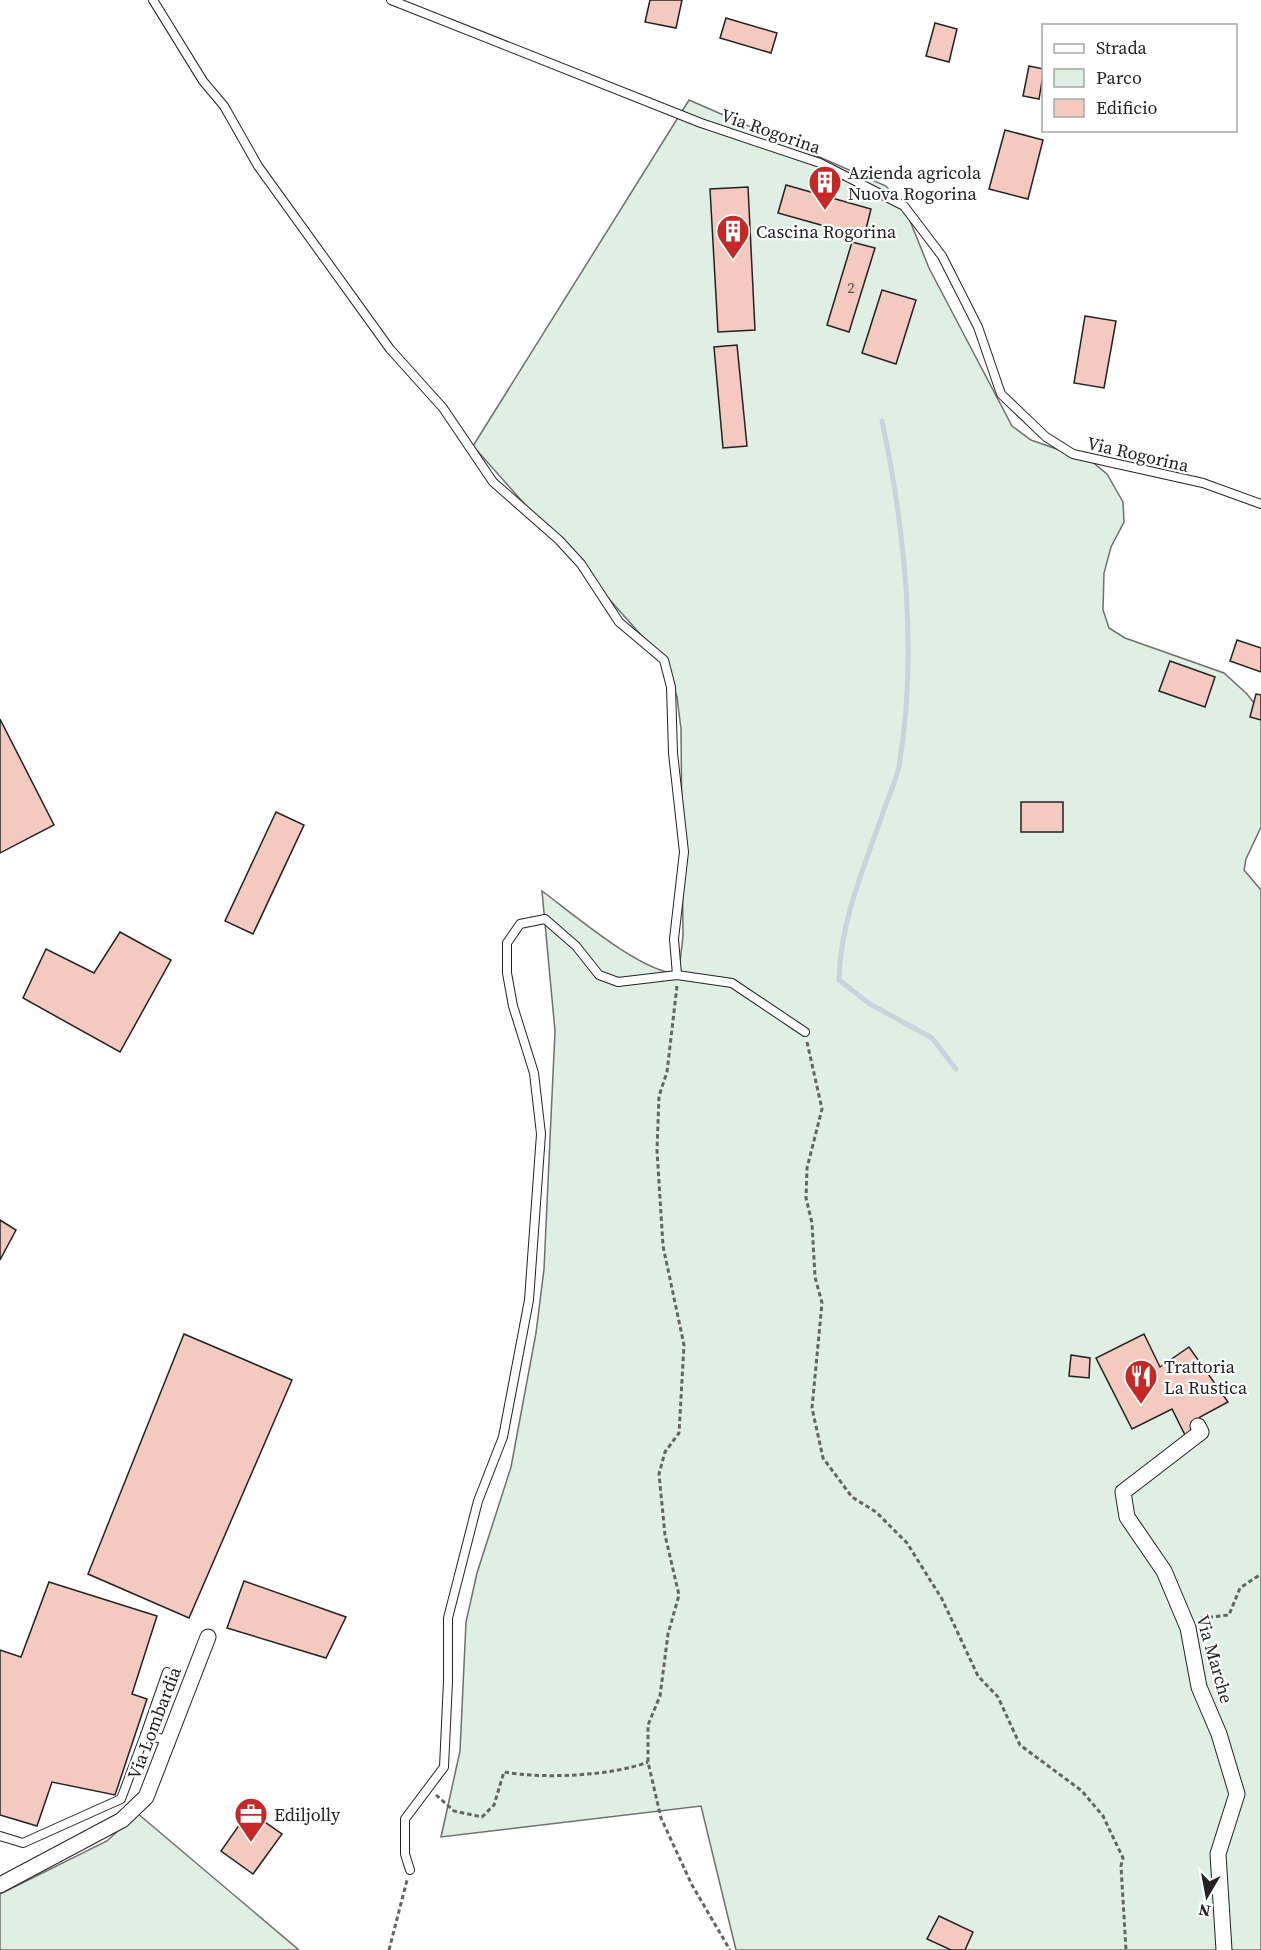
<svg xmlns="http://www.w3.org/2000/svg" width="1261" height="1950" viewBox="0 0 1261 1950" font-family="'Source Serif 4',serif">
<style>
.green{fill:#e0efe3;stroke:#6f6f6f;stroke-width:1.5}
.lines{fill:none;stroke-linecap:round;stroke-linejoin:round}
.stream{stroke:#c7d3dd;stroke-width:5}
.building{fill:#f3c9c0;stroke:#222;stroke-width:1.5}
.lane-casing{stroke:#222;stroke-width:10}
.street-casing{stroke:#222;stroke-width:17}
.path{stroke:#646464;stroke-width:3;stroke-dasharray:4.5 3;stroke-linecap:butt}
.lane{stroke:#fff;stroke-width:8}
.street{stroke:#fff;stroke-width:15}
.labels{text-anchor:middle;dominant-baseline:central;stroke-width:4.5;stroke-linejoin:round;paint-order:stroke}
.number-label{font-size:15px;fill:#564c4a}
.street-label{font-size:18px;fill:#222;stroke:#fff}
.poi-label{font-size:18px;fill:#222;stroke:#fff;text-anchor:start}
</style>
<rect width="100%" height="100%" fill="#fff"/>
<g class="green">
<path d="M689,100L886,186L904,206L929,268L1012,426L1031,440L1091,461L1107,474L1123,502L1124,522L1111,547L1104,573L1103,610L1109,628L1125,638L1224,673L1247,694L1261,712V827L1246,859L1244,870L1261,890V1950H736L701,1806L441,1837L460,1751L466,1622L477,1573L511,1467L536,1333L544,1269L555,1031L542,891C572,913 643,974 677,973L679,970L683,936L681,729L677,697L669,672L657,653L473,446Z"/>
<path d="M137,1813L299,1950H0V1894L107,1841Z"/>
</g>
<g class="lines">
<path class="stream" d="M882,421C905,529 918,656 899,766C896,781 888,798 883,813C864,867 840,922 839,980L870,1004L932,1038L956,1069"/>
</g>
<g class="building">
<path d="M650,0H682L676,28L645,22Z"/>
<path d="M726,18L777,33L771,53L720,38Z"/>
<path d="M935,23L957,29L949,62L926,56Z"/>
<path d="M1029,66L1044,69L1039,99L1023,96Z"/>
<path d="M1005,130L1043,140L1028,199L989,189Z"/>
<path d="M786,185L871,209L864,237L778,213Z"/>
<path d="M748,187L755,330L718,332L710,189Z"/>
<path d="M852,242L875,248L849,332L827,325Z"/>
<path d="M882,290L916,300L896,364L862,353Z"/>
<path d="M1085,316L1116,321L1104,388L1074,383Z"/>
<path d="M737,345L747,446L723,448L714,347Z"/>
<path d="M1237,640L1261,648V672L1230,661Z"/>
<path d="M1170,661L1215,677L1205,707L1159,691Z"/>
<path d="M1256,694L1261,695V720L1250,717Z"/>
<path d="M0,719L54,825L0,853Z"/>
<rect x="1021" y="802" width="42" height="30"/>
<path d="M276,812L304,825L253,934L225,921Z"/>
<path d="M120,932L171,960L120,1052L23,998L46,949L94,973Z"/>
<path d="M0,1220L16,1230L0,1260Z"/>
<path d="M184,1334L292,1380L189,1618L88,1574Z"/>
<path d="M1144,1334L1160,1367L1189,1347L1228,1402L1200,1417L1186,1437L1172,1409L1132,1429L1096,1358Z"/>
<path d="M1071,1355L1090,1358L1089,1378L1069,1376Z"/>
<path d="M244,1581L346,1617L326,1658L227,1628Z"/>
<path d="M49,1582L157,1616L132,1694L147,1699L115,1795L52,1782L37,1826L0,1815V1650L21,1657Z"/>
<path d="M249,1811L282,1834L253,1874L221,1851Z"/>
<path d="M939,1916L973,1932L965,1950H951L927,1939Z"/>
</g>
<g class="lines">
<defs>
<g id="lane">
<path d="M153,0L203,81L224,106L258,166L390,349L443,408L493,482L559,540L581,564L619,622L664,660L671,687L673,753L684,852L674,939L677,975"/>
<path d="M391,0L701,123L820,163L904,206L942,256L978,327L1001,394L1046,437L1073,454L1203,483L1261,504"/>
<path d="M145,1735L167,1672"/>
<path d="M0,1836L23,1843L121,1799L145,1735L168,1740"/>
<path d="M410,1870L405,1854V1819L444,1767L448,1681V1618L478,1501L503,1437L529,1300L541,1134L534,1073L513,1006L507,973V943L520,924L545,919L576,946L599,975L618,982L677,975L732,983L805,1032"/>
</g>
<g id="street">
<path d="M1198,1426L1201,1432L1123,1492L1127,1517L1164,1571L1188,1628L1199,1687L1219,1734L1237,1794L1218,1854L1224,1950"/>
<path d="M0,1885L122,1820L146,1797L208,1637"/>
</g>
</defs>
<use href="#lane" class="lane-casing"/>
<use href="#street" class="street-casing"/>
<g class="path">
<path d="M677,986L667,1072L659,1096L657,1150L663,1246L684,1345L679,1433L665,1452L659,1474L665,1535L679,1595L668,1634L660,1696L648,1725V1762L661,1818L692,1885L730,1950"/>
<path d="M807,1042L822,1109L807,1168L806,1198L812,1223L815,1277L822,1303L812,1408L823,1458L852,1497L876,1512L907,1543L942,1599L978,1676L998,1697L1020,1745L1082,1791L1103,1816L1123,1858L1121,1866L1126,1950"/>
<path d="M1201,1618L1229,1615L1240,1588L1261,1574"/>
<path d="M436,1795L454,1811L482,1817L494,1805L504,1772C542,1779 612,1776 648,1762"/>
<path d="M389,1950L407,1880"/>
</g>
<use href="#lane" class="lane"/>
<use href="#street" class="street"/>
</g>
<defs>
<symbol id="building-pin" viewBox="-11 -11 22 30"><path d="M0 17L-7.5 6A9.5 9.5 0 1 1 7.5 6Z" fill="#c62828" stroke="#fff"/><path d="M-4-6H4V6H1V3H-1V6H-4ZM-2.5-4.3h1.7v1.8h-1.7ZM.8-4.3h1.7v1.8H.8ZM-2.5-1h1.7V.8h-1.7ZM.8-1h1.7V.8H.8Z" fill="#fff"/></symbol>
<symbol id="restaurant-pin" viewBox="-11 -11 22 30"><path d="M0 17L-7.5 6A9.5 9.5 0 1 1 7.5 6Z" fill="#c62828" stroke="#fff"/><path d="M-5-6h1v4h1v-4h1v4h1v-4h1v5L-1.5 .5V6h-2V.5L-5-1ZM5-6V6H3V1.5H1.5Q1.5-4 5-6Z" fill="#fff"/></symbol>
<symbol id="office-pin" viewBox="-11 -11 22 30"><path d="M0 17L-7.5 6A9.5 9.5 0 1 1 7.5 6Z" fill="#c62828" stroke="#fff"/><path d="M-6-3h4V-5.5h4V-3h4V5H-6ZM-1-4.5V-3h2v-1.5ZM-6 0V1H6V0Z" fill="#fff"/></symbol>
</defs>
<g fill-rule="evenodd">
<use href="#building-pin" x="806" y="163" width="38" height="52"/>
<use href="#building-pin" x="714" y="212" width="38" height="52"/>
<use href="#restaurant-pin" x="1122" y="1357" width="38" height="52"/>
<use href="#office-pin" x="232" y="1795" width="38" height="52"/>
</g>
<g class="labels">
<g class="number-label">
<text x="851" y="287">2</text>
</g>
<g class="street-label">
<text transform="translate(771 131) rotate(19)">Via Rogorina</text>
<text transform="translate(1138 454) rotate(13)">Via Rogorina</text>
<text transform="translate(1215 1659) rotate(74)">Via Marche</text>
<text transform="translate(154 1723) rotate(-69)">Via Lombardia</text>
</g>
<g class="poi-label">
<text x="848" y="172">Azienda agricola<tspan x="848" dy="21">Nuova Rogorina</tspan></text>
<text x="756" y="231">Cascina Rogorina</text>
<text x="1164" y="1366">Trattoria<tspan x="1164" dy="21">La Rustica</tspan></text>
<text x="274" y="1814">Ediljolly</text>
</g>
</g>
<rect x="1042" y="24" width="195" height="108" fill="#ffffff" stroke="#a7a7a7" stroke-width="1.5"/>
<rect x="1054" y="44" width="30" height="9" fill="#ffffff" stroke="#a7a7a7" stroke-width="1.5"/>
<text x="1096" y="54" font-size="18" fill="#222222">Strada</text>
<rect x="1054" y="69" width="30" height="18" fill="#e0efe3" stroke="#a7a7a7" stroke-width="1.5"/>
<text x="1096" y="84" font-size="18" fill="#222222">Parco</text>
<rect x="1054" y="99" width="30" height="18" fill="#f3c9c0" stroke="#a7a7a7" stroke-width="1.5"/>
<text x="1096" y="114" font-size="18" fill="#222222">Edificio</text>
<g transform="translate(1207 1896) rotate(190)" stroke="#ffffff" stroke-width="4.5" paint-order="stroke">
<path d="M0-4.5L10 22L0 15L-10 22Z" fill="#222222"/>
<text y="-9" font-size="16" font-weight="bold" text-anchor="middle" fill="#222222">N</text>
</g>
</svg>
